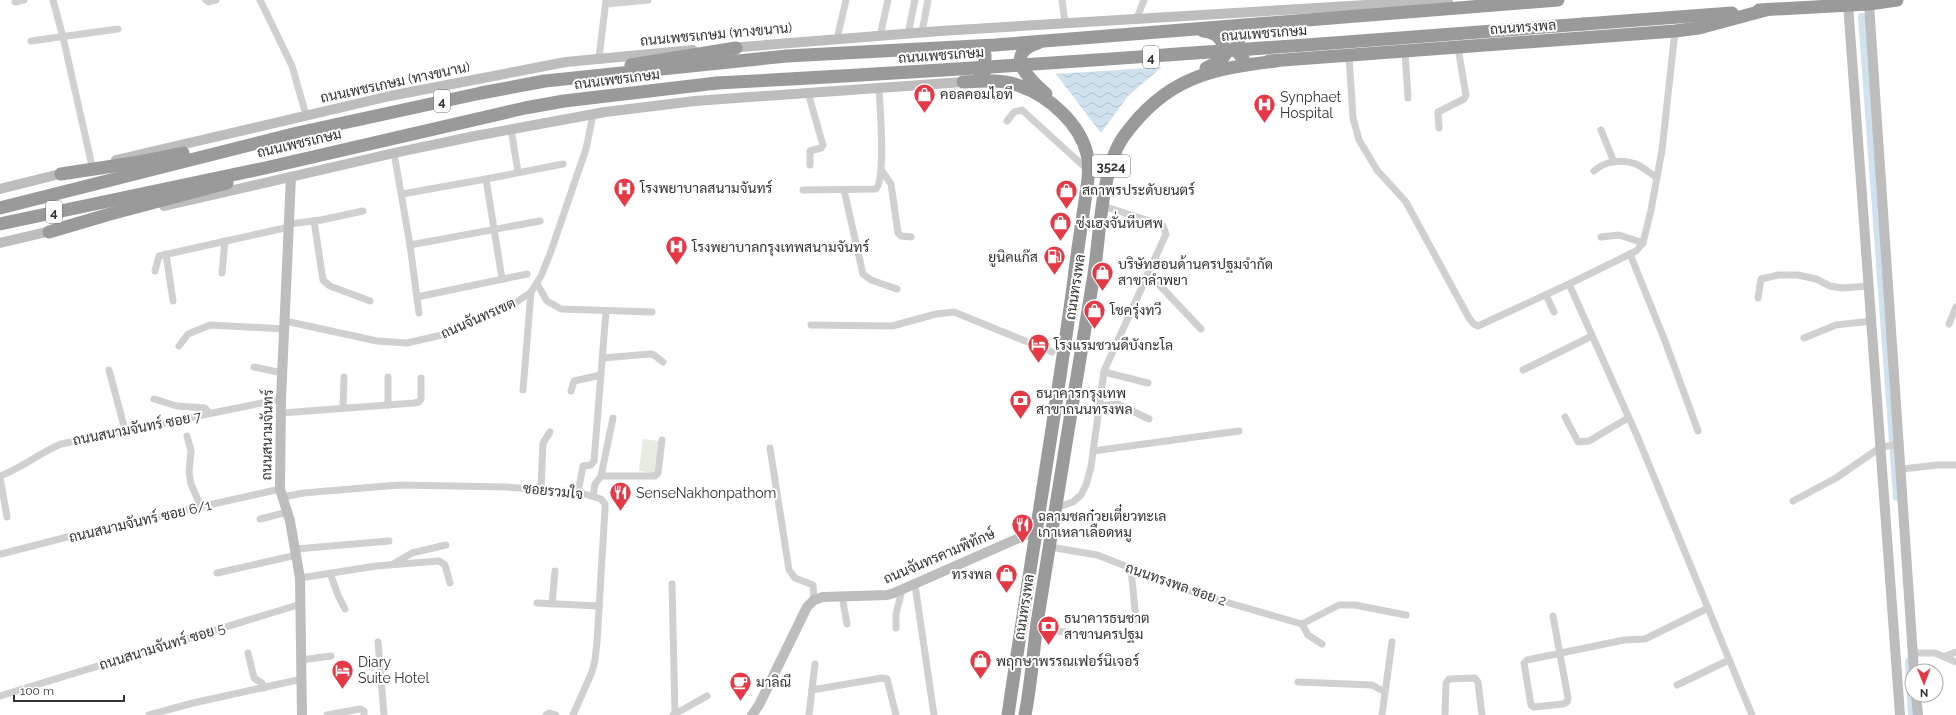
<svg xmlns="http://www.w3.org/2000/svg" width="1956" height="715" viewBox="0 0 1956 715" font-family="Raleway,Sarabun,sans-serif">
<style>
.pitch{fill:#e6ecdf}
.water{fill:url(#water-waves)}
.lines{fill:none;stroke-linecap:round;stroke-linejoin:round}
.canal{stroke:#cfe2ee;stroke-width:8}
.street{stroke:#d0d0d0;stroke-width:7}
.secondary{stroke:#bdbdbd;stroke-width:10}
.highway{stroke:#9a9a9a;stroke-width:13}
.highway-bridge{stroke:#9a9a9a;stroke-width:13}
.labels{text-anchor:middle;dominant-baseline:central;stroke-width:4;stroke-linejoin:round;paint-order:stroke}
.shield{fill:#fff;stroke:#707070;stroke-width:1}
.shield-label{font-size:13px;font-weight:bold;fill:#333}
.street-label{font-size:14px;fill:#333;stroke:#fff}
.poi-label{font-size:14px;fill:#333;stroke:#fff;text-anchor:start}
</style>
<defs>
<pattern id="water-waves" width="16" height="10" patternUnits="userSpaceOnUse"><rect width="16" height="10" fill="#cfe2ee"/><path d="M0 5q4-4 8 0t8 0" fill="none" stroke="#b2c2cd"/></pattern>
</defs>
<rect width="100%" height="100%" fill="#fff"/>
<path class="pitch" d="M643,439L659,441L654,473L639,471Z"/>
<path class="water" d="M1162,67L1128,96L1101,133L1056,74Z"/>
<g class="lines">
<g class="canal">
<path d="M1862,17L1897,497"/>
<path d="M1909,662L1912,715"/>
</g>
<g class="street">
<path d="M53,0L63,37L92,166"/>
<path d="M206,0L209,2L216,0"/>
<path d="M260,0L292,66L306,115"/>
<path d="M1062,0L1065,22"/>
<path d="M15,2L24,0"/>
<path d="M606,4L648,0"/>
<path d="M1137,18L1144,0"/>
<path d="M922,32L928,0"/>
<path d="M908,34L915,0"/>
<path d="M880,36L888,0"/>
<path d="M837,39L846,0"/>
<path d="M31,41L118,29"/>
<path d="M1405,52L1408,98"/>
<path d="M1349,56L1353,118L1359,140L1377,170L1406,202L1469,318L1474,324L1478,326L1569,284L1630,254L1636,251L1643,243L1651,210L1662,150L1675,31"/>
<path d="M599,58L606,0"/>
<path d="M808,93L823,145L821,148L810,151V165"/>
<path d="M1007,121L1014,112L1022,110L1088,170"/>
<path d="M1439,128L1438,112L1464,99L1466,95L1458,48"/>
<path d="M511,129L518,172"/>
<path d="M1601,130L1614,162"/>
<path d="M394,153L410,245L419,313"/>
<path d="M882,171L891,184L898,233L901,236L911,237"/>
<path d="M1594,171C1605,161 1621,159 1636,164C1643,167 1651,174 1657,178"/>
<path d="M486,179L563,164"/>
<path d="M803,190L876,189C886,178 880,107 879,88"/>
<path d="M844,190L863,274L871,280L897,289"/>
<path d="M402,194L486,179L502,279"/>
<path d="M314,221L323,280L330,286L370,301"/>
<path d="M289,224L321,220L363,211"/>
<path d="M1601,237L1619,235L1643,243"/>
<path d="M410,245L540,221"/>
<path d="M166,254L173,301"/>
<path d="M1630,254L1665,341L1698,431"/>
<path d="M155,271L159,256L289,227"/>
<path d="M222,273L225,241"/>
<path d="M1148,273L1201,329"/>
<path d="M537,284L547,301L561,309L652,312"/>
<path d="M1569,284L1638,438L1752,715"/>
<path d="M1546,295L1554,312"/>
<path d="M417,297L527,274"/>
<path d="M1758,298L1761,279L1778,275H1798L1816,279L1830,286L1842,288L1869,286"/>
<path d="M285,321L377,341L407,343L446,334L511,306L531,292L541,276L550,254L586,149L593,115"/>
<path d="M1949,324L1956,307"/>
<path d="M811,325L892,326L936,314L954,312L1052,352"/>
<path d="M1804,338L1836,325L1872,321"/>
<path d="M179,346L188,334L210,325L285,329"/>
<path d="M603,358L650,354L654,355L663,362"/>
<path d="M254,367L283,373"/>
<path d="M109,370L125,430"/>
<path d="M1523,370L1592,336"/>
<path d="M1104,372L1148,383"/>
<path d="M388,377V405"/>
<path d="M523,390L531,292"/>
<path d="M571,391L574,381L601,375"/>
<path d="M154,399L177,406L205,408L209,413"/>
<path d="M1098,406L1118,404L1149,419"/>
<path d="M343,408L344,377"/>
<path d="M282,413L414,403L419,402L421,399V378"/>
<path d="M1565,417L1578,442L1589,441L1628,418"/>
<path d="M187,436L191,451L189,472L191,484L201,507"/>
<path d="M770,448L789,570L795,578L813,585L814,600"/>
<path d="M1093,451L1239,431"/>
<path d="M1902,469L1938,465H1956"/>
<path d="M0,476C22,468 39,453 61,444L281,399"/>
<path d="M601,476H655L658,473L662,440"/>
<path d="M0,477L7,517"/>
<path d="M541,489L543,443L550,432"/>
<path d="M578,492L583,466L591,465L594,461L606,311"/>
<path d="M593,496L595,484L601,476L613,418"/>
<path d="M283,497L303,493L399,485L506,487L578,492L601,499L605,504V509L597,642L595,660L592,672L573,715"/>
<path d="M1793,501L1836,478L1881,447L1900,444"/>
<path d="M1056,508L1073,502L1081,495L1086,485L1091,467L1104,371L1166,234L1163,226L1159,224L1103,206"/>
<path d="M260,519L288,512"/>
<path d="M1050,547L1097,555L1198,594L1302,624"/>
<path d="M296,549L389,541"/>
<path d="M1,554L79,534L280,489"/>
<path d="M393,564L412,553L446,545"/>
<path d="M1131,569L1136,620"/>
<path d="M217,573L297,555"/>
<path d="M330,573L338,595L345,609"/>
<path d="M300,578L376,566L439,561L445,565L450,583"/>
<path d="M672,584L675,715"/>
<path d="M915,585L934,715"/>
<path d="M842,596L847,624"/>
<path d="M537,603L599,606"/>
<path d="M552,604L555,571"/>
<path d="M1553,616L1568,698L1567,702L1563,704L1534,707L1531,705L1524,663L1527,660L1624,640L1645,639L1708,608"/>
<path d="M896,628V614L902,590"/>
<path d="M1037,629L1103,636"/>
<path d="M378,642L384,715"/>
<path d="M1322,644L1308,635L1302,624L1339,605H1355L1406,615"/>
<path d="M248,653L254,678L262,683L264,688"/>
<path d="M1913,653H1935L1956,662"/>
<path d="M1945,656L1956,652"/>
<path d="M301,660L331,656"/>
<path d="M1298,682L1372,685L1385,692"/>
<path d="M1677,685L1729,660"/>
<path d="M812,690L882,678L887,679L896,715"/>
<path d="M0,696L301,604"/>
<path d="M149,715L193,703L302,679"/>
<path d="M327,715L360,709L364,711V715"/>
<path d="M546,715L549,713L556,715"/>
<path d="M673,715L707,696"/>
<path d="M809,715L815,664"/>
<path d="M1382,715L1392,642"/>
<path d="M1445,715L1446,683L1449,679L1475,678L1478,682L1482,715"/>
</g>
<g class="secondary">
<path d="M1848,4L1900,715"/>
<path d="M1869,4L1914,671"/>
<path d="M729,48L940,31L1448,0"/>
<path d="M116,160L390,96L566,62L693,50"/>
<path d="M291,177L281,399L280,489L290,521L300,578L302,715"/>
<path d="M0,189L68,172"/>
<path d="M164,206L394,153L475,136L605,112L695,101L963,82"/>
<path d="M0,243L55,230"/>
<path d="M1916,695L1918,715"/>
<path d="M752,715L759,705L807,607L814,600L823,597L887,595L894,593L1037,530"/>
</g>
<g class="highway">
<path d="M1759,10L1869,4L1897,0"/>
<path d="M1584,24L1732,13"/>
<path d="M1203,31C1217,32 1224,40 1225,55L1220,61L1206,68"/>
<path d="M1038,43C1002,54 1030,80 1046,94"/>
<path d="M969,48L979,51L985,55V71L980,76"/>
<path d="M1243,58C1228,46 1242,31 1257,28"/>
<path d="M1269,61L1675,31L1699,28L1766,10"/>
<path d="M631,65L736,48"/>
<path d="M963,82C981,81 1003,79 1020,86C1049,96 1080,124 1087,154C1091,171 1086,191 1084,208C1080,234 1076,261 1073,287C1053,430 1029,572 1008,715"/>
<path d="M61,174L133,163L183,153"/>
<path d="M0,208L297,133L481,93L545,81L787,56L995,45L1558,0"/>
<path d="M0,224L265,168L525,108L564,101L717,83"/>
<path d="M49,232L110,214L227,183"/>
<path d="M1025,715C1031,685 1033,654 1037,623C1055,507 1075,390 1094,274C1100,235 1101,168 1124,136C1166,78 1209,69 1276,61"/>
</g>
<path class="highway-bridge" d="M717,83C1006,68 1295,46 1584,24"/>
</g>
<defs>
<symbol id="shop-pin" viewBox="-11 -11 22 30"><path d="M0 17L-7.5 6A9.5 9.5 0 1 1 7.5 6Z" fill="#e63946" stroke="#fff"/><path d="M-5-2.5h2.3a2.7 3.5 0 0 1 5.4 0H5L5.5 6h-11ZM-1.5-2.5h3a1.5 2.3 0 0 0-3 0Z" fill="#fff"/></symbol>
<symbol id="hospital-pin" viewBox="-11 -11 22 30"><path d="M0 17L-7.5 6A9.5 9.5 0 1 1 7.5 6Z" fill="#e63946" stroke="#fff"/><path d="M-5-5h3v3.5h4V-5h3V5h-3V1.5h-4V5h-3Z" fill="#fff"/></symbol>
<symbol id="fuel-pin" viewBox="-11 -11 22 30"><path d="M0 17L-7.5 6A9.5 9.5 0 1 1 7.5 6Z" fill="#e63946" stroke="#fff"/><path d="M-5.5-6h7V0h2V4h1.3V-2.5L3-4.5l.8-.8L6-3V5H2.5V1h-1V6h-7ZM-4.2-4.7v3.2H.2V-4.7Z" fill="#fff"/></symbol>
<symbol id="hotel-pin" viewBox="-11 -11 22 30"><path d="M0 17L-7.5 6A9.5 9.5 0 1 1 7.5 6Z" fill="#e63946" stroke="#fff"/><path d="M-6-4.5h1.5V1H6V5H4.5V3h-9V5H-6ZM-4 0a1.8 1.8 0 1 1 3.6 0ZM.5 0V-2.5h3Q6-2.5 6 0Z" fill="#fff"/></symbol>
<symbol id="bank-pin" viewBox="-11 -11 22 30"><path d="M0 17L-7.5 6A9.5 9.5 0 1 1 7.5 6Z" fill="#e63946" stroke="#fff"/><path d="M-6-4H6V4H-6ZM0-2.3a2.3 2.3 0 1 0 0 4.6a2.3 2.3 0 1 0 0-4.6Z" fill="#fff"/></symbol>
<symbol id="restaurant-pin" viewBox="-11 -11 22 30"><path d="M0 17L-7.5 6A9.5 9.5 0 1 1 7.5 6Z" fill="#e63946" stroke="#fff"/><path d="M-5-6h1v4h1v-4h1v4h1v-4h1v5L-1.5 .5V6h-2V.5L-5-1ZM5-6V6H3V1.5H1.5Q1.5-4 5-6Z" fill="#fff"/></symbol>
<symbol id="cafe-pin" viewBox="-11 -11 22 30"><path d="M0 17L-7.5 6A9.5 9.5 0 1 1 7.5 6Z" fill="#e63946" stroke="#fff"/><path d="M-5.5-4.5H6V0H3Q3 3.5 0 3.5H-2.5Q-5.5 3.5-5.5 0ZM3-3.2v2h1.7v-2ZM-6 4.5H4V6H-6Z" fill="#fff"/></symbol>
</defs>
<g fill-rule="evenodd">
<use href="#shop-pin" x="912" y="82" width="25" height="34"/>
<use href="#hospital-pin" x="1252" y="92" width="25" height="34"/>
<use href="#hospital-pin" x="612" y="176" width="25" height="34"/>
<use href="#shop-pin" x="1054" y="178" width="25" height="34"/>
<use href="#shop-pin" x="1048" y="210" width="25" height="34"/>
<use href="#hospital-pin" x="664" y="234" width="25" height="34"/>
<use href="#fuel-pin" x="1042" y="244" width="25" height="34"/>
<use href="#shop-pin" x="1090" y="260" width="25" height="34"/>
<use href="#shop-pin" x="1082" y="298" width="25" height="34"/>
<use href="#hotel-pin" x="1026" y="332" width="25" height="34"/>
<use href="#bank-pin" x="1008" y="388" width="25" height="34"/>
<use href="#restaurant-pin" x="608" y="480" width="25" height="34"/>
<use href="#restaurant-pin" x="1010" y="512" width="25" height="34"/>
<use href="#shop-pin" x="994" y="562" width="25" height="34"/>
<use href="#bank-pin" x="1036" y="614" width="25" height="34"/>
<use href="#shop-pin" x="968" y="648" width="25" height="34"/>
<use href="#hotel-pin" x="330" y="658" width="25" height="34"/>
<use href="#cafe-pin" x="728" y="670" width="25" height="34"/>
</g>
<g class="labels">
<g class="shield">
<rect x="1143" y="46" width="16" height="22" rx="3"/>
<rect x="434" y="90" width="16" height="22" rx="3"/>
<rect x="1092" y="155" width="38" height="22" rx="3"/>
<rect x="46" y="201" width="16" height="22" rx="3"/>
</g>
<g class="shield-label">
<text x="1151" y="57">4</text>
<text x="442" y="101">4</text>
<text x="1111" y="166">3524</text>
<text x="54" y="212">4</text>
</g>
<g class="street-label">
<text transform="translate(1523 27) rotate(-4)">ถนนทรงพล</text>
<text transform="translate(1264 33) rotate(-4)">ถนนเพชรเกษม</text>
<text transform="translate(716 34) rotate(-5)">ถนนเพชรเกษม (ทางขนาน)</text>
<text transform="translate(941 55) rotate(-4)">ถนนเพชรเกษม</text>
<text transform="translate(617 79) rotate(-7)">ถนนเพชรเกษม</text>
<text transform="translate(395 82) rotate(-12)">ถนนเพชรเกษม (ทางขนาน)</text>
<text transform="translate(299 143) rotate(-13)">ถนนเพชรเกษม</text>
<text transform="translate(1075 287) rotate(-81)">ถนนทรงพล</text>
<text transform="translate(478 318) rotate(-24)">ถนนจันทรเขต</text>
<text transform="translate(137 428) rotate(-11)">ถนนสนามจันทร์ ซอย 7</text>
<text transform="translate(267 435) rotate(-89)">ถนนสนามจันทร์</text>
<text transform="translate(553 491) rotate(6)">ซอยรวมใจ</text>
<text transform="translate(140 521) rotate(-13)">ถนนสนามจันทร์ ซอย 6/1</text>
<text transform="translate(939 556) rotate(-23)">ถนนจันทรคามพิทักษ์</text>
<text transform="translate(1176 584) rotate(19)">ถนนทรงพล ซอย 2</text>
<text transform="translate(1024 607) rotate(-81)">ถนนทรงพล</text>
<text transform="translate(162 646) rotate(-17)">ถนนสนามจันทร์ ซอย 5</text>
</g>
<g class="poi-label">
<text x="940" y="94">คอลคอมไอที</text>
<text x="1280" y="97">Synphaet<tspan x="1280" dy="16">Hospital</tspan></text>
<text x="640" y="188">โรงพยาบาลสนามจันทร์</text>
<text x="1082" y="190">สถาพรประดับยนตร์</text>
<text x="1076" y="223">ซ่งเฮงจั่นหีบศพ</text>
<text x="692" y="247">โรงพยาบาลกรุงเทพสนามจันทร์</text>
<text x="1038" y="257" text-anchor="end">ยูนิคแก๊ส</text>
<text x="1118" y="264">บริษัทฮอนด้านครปฐมจำกัด<tspan x="1118" dy="16">สาขาลำพยา</tspan></text>
<text x="1110" y="310">โชครุ่งทวี</text>
<text x="1054" y="345">โรงแรมชวนดีบังกะโล</text>
<text x="1036" y="393">ธนาคารกรุงเทพ<tspan x="1036" dy="16">สาขาถนนทรงพล</tspan></text>
<text x="636" y="493">SenseNakhonpathom</text>
<text x="1038" y="516">ฉลามชลก๋วยเตี๋ยวทะเล<tspan x="1038" dy="16">เกาเหลาเลือดหมู</tspan></text>
<text x="992" y="574" text-anchor="end">ทรงพล</text>
<text x="1064" y="618">ธนาคารธนชาต<tspan x="1064" dy="16">สาขานครปฐม</tspan></text>
<text x="996" y="661">พฤกษาพรรณเฟอร์นิเจอร์</text>
<text x="358" y="662">Diary<tspan x="358" dy="16">Suite Hotel</tspan></text>
<text x="756" y="682">มาลิณี</text>
</g>
</g>
<g transform="translate(1924 683) rotate(179)"><circle r="19" fill="#ffffff" stroke="#adadad"/>
<path d="M0-3L7 15L0 10L-7 15Z" fill="#e63946"/>
<text y="-6" font-size="11" font-weight="bold" text-anchor="middle" fill="#333333">N</text>
</g>
<path d="M14 695v6h110v-6" fill="none" stroke="#333333" stroke-width="2"/>
<text x="20" y="695" font-size="12" fill="#333333" stroke="#ffffff" stroke-width="3" paint-order="stroke">100 m</text>
</svg>
